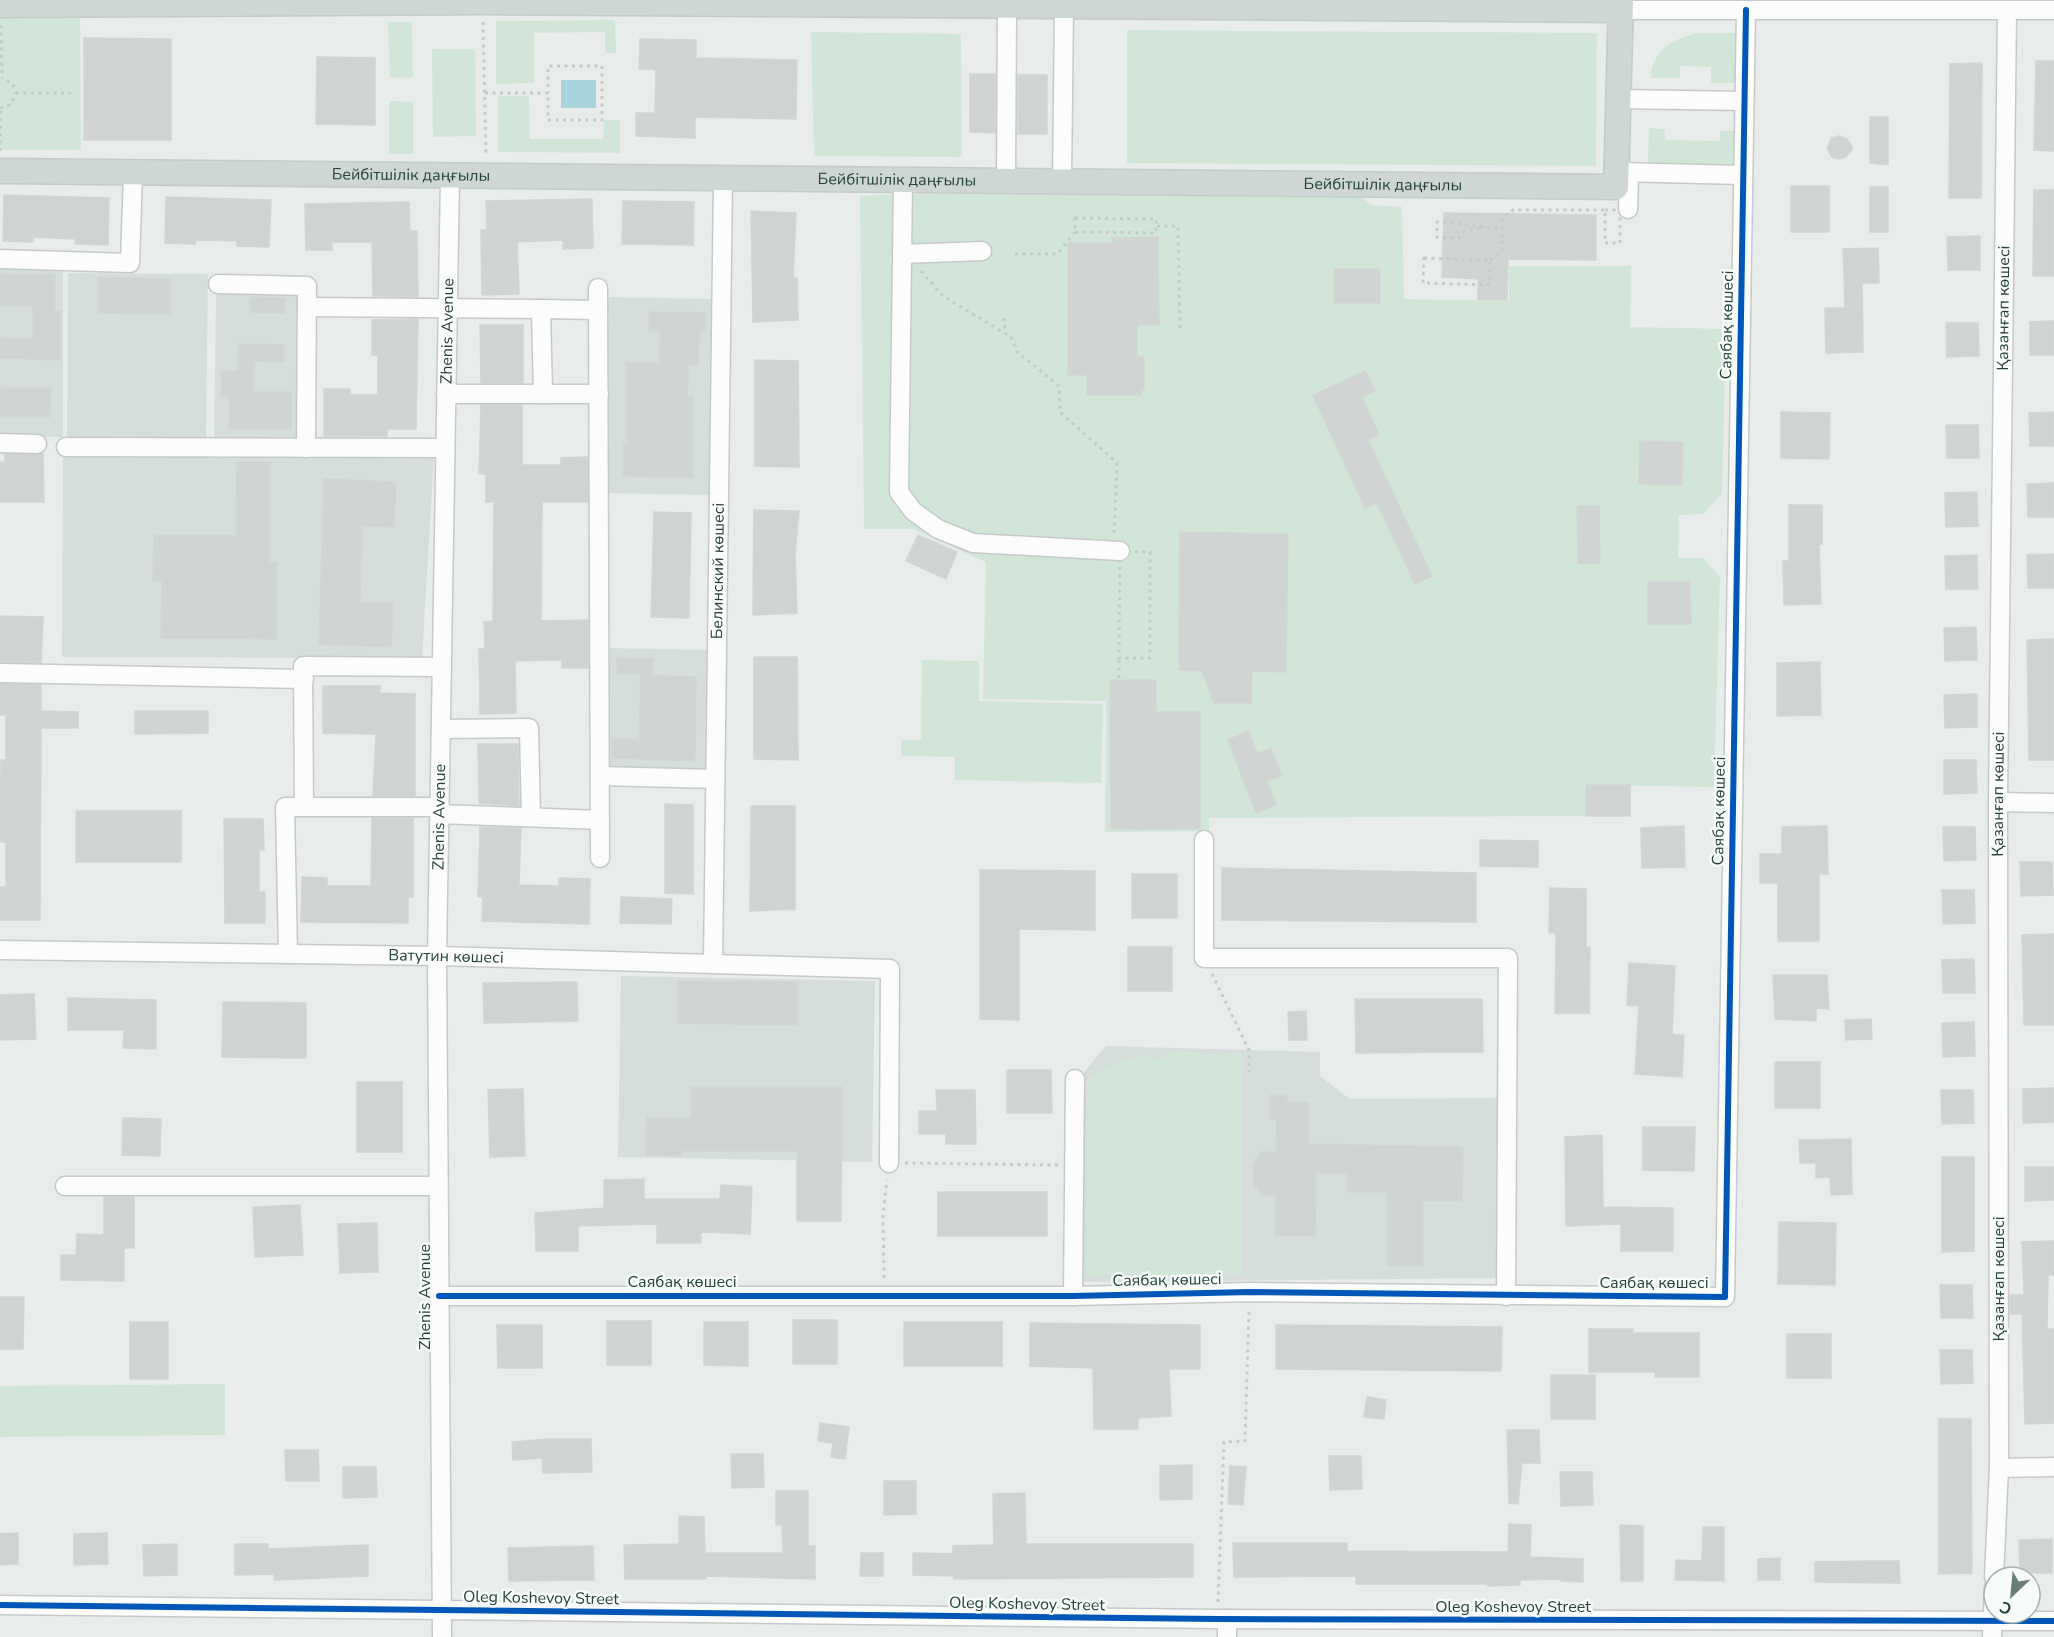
<svg xmlns="http://www.w3.org/2000/svg" width="2054" height="1637" viewBox="0 0 2054 1637" font-family="'Nunito Sans',sans-serif">
<style>
.built{fill:#d6dedb}
.green{fill:#d1e6d8}
.water{fill:#a9d4db}
.building{fill:#cfd4d2;stroke:#d1d6d4;stroke-width:1.5}
.lines{fill:none;stroke-linecap:round;stroke-linejoin:round}
.minor-casing{stroke:#c5cac8;stroke-width:21}
.major-casing{stroke:#c3ccc9;stroke-width:27}
.path{stroke:#c3ccca;stroke-width:3;stroke-dasharray:3 4.5;stroke-linecap:butt}
.minor{stroke:#fcfcfc;stroke-width:18}
.major{stroke:#cfd7d5;stroke-width:24}
.cycleway-casing{stroke:#f7fbf9;stroke-width:10}
.cycleway{stroke:#0057b8;stroke-width:6}
.labels{text-anchor:middle;dominant-baseline:central;stroke-width:5;stroke-linejoin:round;paint-order:stroke}
.street-label{font-size:16px;fill:#24423a;stroke:#f7fbf9}
</style>
<rect width="100%" height="100%" fill="#e8edeb"/>
<g class="built">
<rect x="0" y="267" width="63" height="170"/>
<path d="M68,273L208,274L206,438L67,437Z"/>
<path d="M216,290L300,291L298,439L214,438Z"/>
<path d="M606,297L712,299L709,495L603,493Z"/>
<path d="M63,456L434,457L422,658L62,657Z"/>
<path d="M607,648L708,650L706,770L605,769Z"/>
<path d="M621,976L875,981L872,1162L618,1157Z"/>
<path d="M1106,1046L1320,1052V1076L1350,1099L1498,1098L1499,1278L1083,1282L1084,1072Z"/>
</g>
<g class="green">
<path d="M0,18H80L81,150H0Z"/>
<path d="M615,20L616,53H605V32L534,33V83L496,84V21Z"/>
<path d="M388,22H412L413,77L390,78Z"/>
<path d="M1127,30L1597,33L1596,166L1127,163Z"/>
<path d="M811,32L961,34L962,157L814,156Z"/>
<path d="M1696,33H1736L1735,83H1711V67L1680,66V78H1651C1652,50 1672,40 1696,33Z"/>
<path d="M432,49H475L476,136L433,137Z"/>
<path d="M498,96H529L530,139H603L604,120H620V153L498,152Z"/>
<path d="M389,101L413,102V154H389Z"/>
<path d="M1649,128L1665,129V140L1720,141V131H1735L1734,169L1648,167Z"/>
<path d="M908,194L1359,195L1371,205L1402,207L1404,299L1509,301V266H1631L1630,327L1726,329L1722,494L1703,514L1679,515L1678,558H1703L1720,577L1714,787L1587,785L1586,816L1209,818V831L1105,832L1106,701L983,699L986,562L913,529H864L860,196Z"/>
<path d="M922,660L979,661V701L1103,704L1101,783L955,780V757L901,756V740H921Z"/>
<path d="M1170,1051L1196,1052L1206,1055L1211,1053L1242,1054V1275H1086L1087,1080C1111,1065 1130,1050 1158,1060Z"/>
<path d="M225,1384V1435L0,1437V1386Z"/>
</g>
<rect class="water" x="561" y="80" width="35" height="28"/>
<g class="building">
<path d="M84,38L171,39V140H84Z"/>
<path d="M640,39L696,40V58L797,60L796,119L695,117V138L636,136V113H655L656,69H639Z"/>
<path d="M317,57L375,58V125L316,124Z"/>
<path d="M2036,61H2054V151L2034,150Z"/>
<path d="M1982,63L1981,198H1949L1950,64Z"/>
<path d="M970,74H995V133L970,132Z"/>
<rect x="1018" y="75" width="29" height="59"/>
<path d="M1870,117H1888V165L1870,163Z"/>
<path d="M1839,136L1847,139L1853,148L1846,157L1839,159L1832,157L1827,148L1832,138Z"/>
<rect x="1791" y="186" width="38" height="46"/>
<rect x="1870" y="187" width="18" height="45"/>
<path d="M2034,190H2054V276H2033Z"/>
<path d="M4,195L109,198L108,245L75,244L76,239L33,237V242L3,241Z"/>
<path d="M166,197L271,200L269,247L237,246V241L195,240V244L165,243Z"/>
<path d="M592,199L593,248L563,249V240L517,242L519,294L482,295L481,230H487L486,201Z"/>
<path d="M623,201L694,202L693,245L622,244Z"/>
<path d="M409,202L410,231H417L418,297L373,296L372,242H332V250H306L305,204Z"/>
<path d="M751,211L796,213L793,278H797L798,320L753,322Z"/>
<path d="M1444,213L1596,215V260L1508,259L1507,300H1478V279L1442,277Z"/>
<path d="M1980,236V270H1948L1947,237Z"/>
<path d="M1158,237L1159,325H1137V357H1144V390H1141V395H1087V375H1068V243H1112V238Z"/>
<path d="M1878,248L1879,283H1862L1863,352L1826,353L1825,308H1845L1843,249Z"/>
<rect x="1334" y="269" width="46" height="34"/>
<path d="M0,274H55V311H61V360L0,358V338H33V307L0,306Z"/>
<path d="M98,277L170,279V314L98,313Z"/>
<path d="M250,297L285,298L284,313L250,312Z"/>
<path d="M649,312L706,313L705,331H700L698,365L689,364L687,396H693V477L623,476V443H627L626,362L659,363L661,331H649Z"/>
<path d="M418,319L416,429H387V436H324V389H350V395H378V355H372V320Z"/>
<path d="M2054,321V355H2030V322Z"/>
<path d="M1946,323H1978L1979,356L1947,357Z"/>
<path d="M480,325H523V383H481Z"/>
<path d="M239,344L284,345V362L254,361L253,392H291V429H229V396H221V371H238Z"/>
<path d="M755,360L798,361L799,467L755,466Z"/>
<path d="M1365,371L1375,391L1362,397L1379,435L1368,440L1432,576L1415,584L1377,503L1365,508L1313,395Z"/>
<path d="M0,388H51L50,417H0Z"/>
<path d="M481,405H522V465H561V458L587,457L588,502H542L541,621L588,620V668H562V660L515,661L516,713L480,714L479,649H485L484,622L493,621L494,502H486V474H479Z"/>
<path d="M1781,412L1830,413L1829,459L1781,458Z"/>
<path d="M2054,412V446H2030L2029,413Z"/>
<path d="M1946,425H1978L1979,458H1947Z"/>
<path d="M1640,441L1683,442L1682,485L1639,484Z"/>
<path d="M5,454H43L44,502H0V462H5Z"/>
<path d="M237,462H270L269,562H277L276,639L161,638L162,581H153L154,535L236,536Z"/>
<path d="M324,479L396,482L394,527L362,526L360,602L393,603L391,647L319,644Z"/>
<path d="M2054,483V517H2028L2027,484Z"/>
<path d="M1977,492L1978,526L1946,527L1945,493Z"/>
<path d="M1789,505H1822V544H1819L1821,604L1784,605L1783,561H1789Z"/>
<path d="M1577,506H1599L1600,563L1578,564Z"/>
<path d="M754,510L799,511L795,555L797,613L753,615Z"/>
<path d="M654,512L691,513L689,618L651,617Z"/>
<path d="M1180,532L1288,534L1286,672L1252,671L1251,703H1214L1200,666V671L1179,670Z"/>
<path d="M918,535L957,552L946,579L906,561Z"/>
<path d="M2054,554V588H2028L2027,555Z"/>
<path d="M1977,555L1978,589H1946L1945,556Z"/>
<path d="M1648,582H1690L1691,624H1648Z"/>
<path d="M0,616L43,617L41,663L0,662Z"/>
<path d="M1976,627L1977,660L1945,661L1944,628Z"/>
<path d="M2054,639V760H2029L2027,640Z"/>
<path d="M754,657H797L798,760L754,759Z"/>
<path d="M617,658L653,659L652,675L617,674Z"/>
<path d="M1820,662L1821,715L1777,716V663Z"/>
<path d="M641,675L696,677L695,761L612,758V739L639,740Z"/>
<path d="M1110,680H1156V712H1200V829H1111Z"/>
<path d="M0,684L41,685V711L78,712V728H41L40,920H0V887H6V842H0L1,760H6V715H0Z"/>
<path d="M323,686H380V693L415,694V796H373L376,734L323,733Z"/>
<path d="M1977,694V727L1945,728L1944,695Z"/>
<path d="M135,711H208V733L135,734Z"/>
<path d="M1249,731L1257,754L1271,748L1282,776L1267,781L1276,805L1256,813L1228,740Z"/>
<path d="M478,744H518L519,806L479,803Z"/>
<path d="M1944,760H1976L1977,793L1944,794Z"/>
<rect x="1586" y="785" width="44" height="31"/>
<path d="M665,804L693,805V894L665,893Z"/>
<path d="M751,806H795V909L750,911Z"/>
<rect x="76" y="811" width="105" height="51"/>
<path d="M372,818H413V897H408V923L301,922L302,877L327,878V886H371Z"/>
<path d="M224,819H263L264,850H259V892H265V923H225Z"/>
<path d="M1684,826L1685,867L1642,868L1641,828Z"/>
<path d="M1827,826L1828,874H1819V941H1778V883H1760V854H1782V827Z"/>
<path d="M480,827L521,828L519,885L559,886V878L590,879L589,924L482,921L483,897H478Z"/>
<path d="M1943,827H1975L1976,860L1944,861Z"/>
<path d="M1480,840L1538,841V867L1480,866Z"/>
<path d="M2020,862H2052L2053,895L2021,896Z"/>
<path d="M1222,868L1476,873V922L1222,920Z"/>
<path d="M980,870L1095,871V930L1019,929V1020L980,1019Z"/>
<rect x="1132" y="874" width="45" height="44"/>
<path d="M1550,888L1586,889V947H1590L1589,1013H1555L1556,933H1549Z"/>
<path d="M1942,890H1974L1975,923L1943,924Z"/>
<path d="M621,897L672,899L671,924L620,923Z"/>
<path d="M2054,934V1025H2024L2022,935Z"/>
<rect x="1128" y="947" width="44" height="44"/>
<path d="M1974,959L1975,993H1943L1942,960Z"/>
<path d="M1629,963L1675,966L1672,1035H1684L1682,1077L1635,1074L1639,1006L1627,1005Z"/>
<path d="M1773,975H1827L1829,1009L1816,1008V1021L1775,1019Z"/>
<path d="M678,981L798,982V1025L678,1023Z"/>
<path d="M577,982L578,1021L484,1023L483,983Z"/>
<path d="M34,994L36,1039L0,1040V995Z"/>
<path d="M68,998L156,1000V1049L123,1048L124,1030H68Z"/>
<path d="M1355,999H1482L1483,1052L1356,1053Z"/>
<path d="M223,1002L306,1003V1058L222,1057Z"/>
<path d="M1306,1011L1307,1040H1289L1288,1012Z"/>
<path d="M1871,1019L1872,1039L1846,1040L1845,1020Z"/>
<path d="M1974,1022L1975,1056L1943,1057L1942,1023Z"/>
<rect x="1775" y="1062" width="45" height="46"/>
<path d="M1007,1070H1051L1052,1113H1007Z"/>
<rect x="357" y="1082" width="45" height="70"/>
<path d="M691,1087H842L841,1221H797V1151H682V1156L646,1155L647,1117L691,1118Z"/>
<path d="M2054,1088V1122L2023,1123V1089Z"/>
<path d="M523,1089L525,1156L490,1157L488,1090Z"/>
<path d="M936,1090H975L976,1144H946V1134H919V1111H937Z"/>
<path d="M1941,1090H1973L1974,1123L1942,1124Z"/>
<path d="M1270,1095H1287V1102H1309L1308,1144L1463,1147L1462,1201L1423,1200V1266H1387V1192H1347V1174L1316,1173L1315,1236L1275,1235L1276,1195H1262L1253,1183V1164L1262,1152H1276L1277,1119H1270Z"/>
<path d="M123,1118L161,1119L160,1156L122,1155Z"/>
<path d="M1643,1127H1695L1694,1171L1643,1170Z"/>
<path d="M1602,1135L1603,1207L1673,1208V1251H1621V1224L1566,1226L1565,1137Z"/>
<path d="M1851,1139L1852,1194L1831,1195L1830,1177L1816,1178V1163H1800L1799,1140Z"/>
<path d="M1942,1157H1974V1251L1942,1252Z"/>
<path d="M2025,1167H2054V1200L2025,1201Z"/>
<path d="M644,1179V1199H720L721,1185L752,1187L750,1234L701,1232V1243H657V1224L578,1226V1251H536L535,1213L604,1208V1180Z"/>
<rect x="938" y="1192" width="109" height="44"/>
<path d="M104,1197H134V1248H124V1281L61,1280V1255H76L77,1234L104,1235Z"/>
<path d="M300,1205L303,1255L255,1257L253,1207Z"/>
<path d="M1779,1222L1836,1223L1835,1285L1778,1284Z"/>
<path d="M377,1223L378,1272L340,1273L338,1224Z"/>
<path d="M2054,1241V1275H2048L2047,1329H2054V1423L2025,1424L2022,1314H2010V1295H2024L2022,1242Z"/>
<path d="M1940,1285H1972L1973,1318H1941Z"/>
<path d="M0,1297H24L23,1349H0Z"/>
<rect x="793" y="1320" width="44" height="44"/>
<rect x="607" y="1321" width="44" height="44"/>
<rect x="130" y="1322" width="38" height="57"/>
<path d="M704,1322H748V1366L704,1365Z"/>
<rect x="904" y="1322" width="98" height="44"/>
<path d="M1030,1323L1200,1325V1369H1169L1171,1416L1138,1418V1429H1094L1093,1368L1030,1366Z"/>
<path d="M497,1325H542V1368H498Z"/>
<path d="M1276,1325L1502,1327L1501,1371L1276,1369Z"/>
<path d="M1589,1329H1633V1333H1699V1377H1655V1372H1589Z"/>
<rect x="1787" y="1334" width="44" height="44"/>
<path d="M1940,1350H1972L1973,1383L1941,1384Z"/>
<rect x="1551" y="1375" width="44" height="44"/>
<path d="M1367,1397L1386,1400L1384,1419L1364,1417Z"/>
<path d="M1939,1419H1971L1972,1573L1939,1574Z"/>
<path d="M820,1423L849,1427L845,1459L831,1457L833,1443L818,1441Z"/>
<path d="M1507,1430H1539L1540,1463H1522L1518,1504L1509,1503Z"/>
<path d="M549,1439H591L592,1472L543,1473L542,1458L513,1460L512,1442Z"/>
<path d="M285,1450H318L319,1481H286Z"/>
<path d="M731,1454H763L764,1487L732,1488Z"/>
<path d="M1329,1456H1361L1362,1489L1330,1490Z"/>
<path d="M1192,1465V1499L1160,1500V1466Z"/>
<path d="M1230,1466L1246,1467L1243,1505L1228,1504Z"/>
<path d="M343,1467H376L377,1497L343,1498Z"/>
<path d="M1560,1472H1592L1593,1505L1561,1506Z"/>
<path d="M884,1481H916V1514L884,1515Z"/>
<path d="M776,1491H808V1546H815V1579L706,1576V1579H625L624,1545L679,1544V1516L704,1517L705,1553H783L782,1525H776Z"/>
<path d="M1025,1493L1026,1544H1193V1577L954,1579V1576L913,1575V1553L953,1554V1546L994,1545L993,1494Z"/>
<path d="M1509,1524L1531,1525L1530,1557L1583,1559V1582L1561,1581V1579L1520,1580V1585L1488,1586V1584H1356V1576L1234,1577L1233,1543H1347V1551L1508,1552Z"/>
<path d="M1620,1525L1643,1526V1581H1621Z"/>
<path d="M1703,1527H1724V1581L1675,1580L1676,1560L1702,1561Z"/>
<path d="M18,1533V1564L0,1565V1534Z"/>
<path d="M107,1533L108,1564L74,1565V1534Z"/>
<path d="M2052,1539V1573H2020L2019,1540Z"/>
<path d="M177,1544V1575L144,1576L143,1545Z"/>
<path d="M235,1544H268V1549L368,1545V1576L275,1580L274,1574L235,1575Z"/>
<path d="M593,1546L594,1580L509,1581L508,1548Z"/>
<path d="M861,1553H883V1576H860Z"/>
<path d="M1780,1558V1580H1758V1559Z"/>
<path d="M1877,1561H1899L1900,1583L1815,1582V1562Z"/>
</g>
<g class="lines">
<defs>
<g id="minor">
<path d="M1620,10H2054"/>
<path d="M1618,99L1744,101"/>
<path d="M1616,172L1743,175"/>
<path d="M903,181L899,492L913,511L938,529L973,543L1120,551"/>
<path d="M1006,181L1007,6"/>
<path d="M1062,182L1064,7"/>
<path d="M1628,209L1629,172"/>
<path d="M902,254L982,251"/>
<path d="M0,259L130,263L133,173"/>
<path d="M218,284L307,286L306,448"/>
<path d="M598,288L600,858"/>
<path d="M307,307L541,309L543,394H446"/>
<path d="M541,309L598,310"/>
<path d="M543,394H599"/>
<path d="M0,443L37,444"/>
<path d="M66,447L445,448"/>
<path d="M0,673L304,679"/>
<path d="M441,729L529,728L531,817"/>
<path d="M600,776L715,779"/>
<path d="M1998,802L2054,803"/>
<path d="M304,807L303,666L442,667"/>
<path d="M440,814L600,820"/>
<path d="M1204,840V958H1508L1506,1296"/>
<path id="s1" d="M0,950L437,956L890,969L889,1163"/>
<path d="M288,954L285,807H440"/>
<path id="s2" d="M713,964L723,178"/>
<path d="M65,1186H438"/>
<path d="M439,1296H1073L1250,1292L1725,1297L1746,10"/>
<path d="M1073,1296L1075,1079"/>
<path d="M1999,1468L2054,1467"/>
<path id="s3" d="M1994,1577L1999,1468L1998,802L2007,10"/>
<path d="M0,1605L1217,1619L2054,1621"/>
<path d="M1227,1619V1637"/>
<path id="s4" d="M442,1637L437,956L450,176"/>
<path d="M1992,1637L1994,1588"/>
</g>
<g id="major">
<path d="M0,5L482,2L1620,10"/>
<path id="s5" d="M0,171L1616,187L1621,0"/>
</g>
</defs>
<use href="#minor" class="minor-casing"/>
<use href="#major" class="major-casing"/>
<g class="path">
<path d="M483,22L486,156"/>
<path d="M1,25L2,78"/>
<path d="M16,93H71"/>
<path d="M485,93H548V120H602V66H548V93"/>
<path d="M0,108L10,105L16,93L13,84L2,78"/>
<path d="M0,151L1,108"/>
<rect x="1605" y="210" width="15" height="33"/>
<path d="M1075,218L1156,219V233L1075,232Z"/>
<path d="M1157,226H1178L1180,332"/>
<path d="M1480,228L1465,231L1459,238L1437,237V222C1461,222 1479,228 1502,228"/>
<path d="M1015,254H1057L1075,232"/>
<path d="M1424,258L1490,260L1489,285L1423,283Z"/>
<path d="M1490,260L1502,252V218L1513,210H1605"/>
<path d="M921,271L943,296L1011,337L1017,352L1059,386L1060,412L1117,463L1114,533"/>
<path d="M1004,318L1005,333"/>
<path d="M1120,551L1150,552V658H1119Z"/>
<path d="M1119,678V658"/>
<path d="M1212,974L1249,1050V1072"/>
<path d="M905,1163L1058,1165"/>
<path d="M884,1278L883,1215L887,1180"/>
<path d="M1218,1602L1224,1442L1245,1441L1249,1310"/>
</g>
<use href="#minor" class="minor"/>
<use href="#major" class="major"/>
<defs>
<g id="cycleway">
<path d="M439,1296H1073L1250,1292L1725,1297L1746,10"/>
<path d="M0,1605L1217,1619L2054,1621"/>
</g>
</defs>
<use href="#cycleway" class="cycleway-casing"/>
<use href="#cycleway" class="cycleway"/>
</g>
<g class="labels">
<g class="street-label">
<text stroke="none"><textPath href="#s5" startOffset="411">Бейбітшілік даңғылы</textPath></text>
<text stroke="none"><textPath href="#s5" startOffset="897">Бейбітшілік даңғылы</textPath></text>
<text stroke="none"><textPath href="#s5" startOffset="1383">Бейбітшілік даңғылы</textPath></text>
<text stroke="none"><textPath href="#s3" startOffset="1269">Қазанғап көшесі</textPath></text>
<text transform="translate(1727 325) rotate(-89)">Саябақ көшесі</text>
<text stroke="none"><textPath href="#s4" startOffset="1306">Zhenis Avenue</textPath></text>
<text stroke="none"><textPath href="#s2" startOffset="393">Белинский көшесі</textPath></text>
<text stroke="none"><textPath href="#s3" startOffset="783">Қазанғап көшесі</textPath></text>
<text transform="translate(1719 811) rotate(-89)">Саябақ көшесі</text>
<text stroke="none"><textPath href="#s4" startOffset="820">Zhenis Avenue</textPath></text>
<text stroke="none"><textPath href="#s1" startOffset="446">Ватутин көшесі</textPath></text>
<text transform="translate(1999 1279) rotate(-90)">Қазанғап көшесі</text>
<text transform="translate(1167 1280) rotate(-1)">Саябақ көшесі</text>
<text x="682" y="1282">Саябақ көшесі</text>
<text x="1654" y="1283">Саябақ көшесі</text>
<text transform="translate(425 1297) rotate(-90)">Zhenis Avenue</text>
<text transform="translate(541 1598) rotate(1)">Oleg Koshevoy Street</text>
<text transform="translate(1027 1604) rotate(1)">Oleg Koshevoy Street</text>
<text x="1513" y="1607">Oleg Koshevoy Street</text>
</g>
</g>
<g transform="translate(2012 1595) rotate(206)"><circle r="28" fill="#f7fbf9" stroke="#a3b1ad" stroke-width="1.5"/>
<path d="M0-4.5L10 22L0 15L-10 22Z" fill="#697e78"/>
<text y="-9" font-size="16" font-weight="bold" text-anchor="middle" fill="#24423a">С</text>
</g>
</svg>
